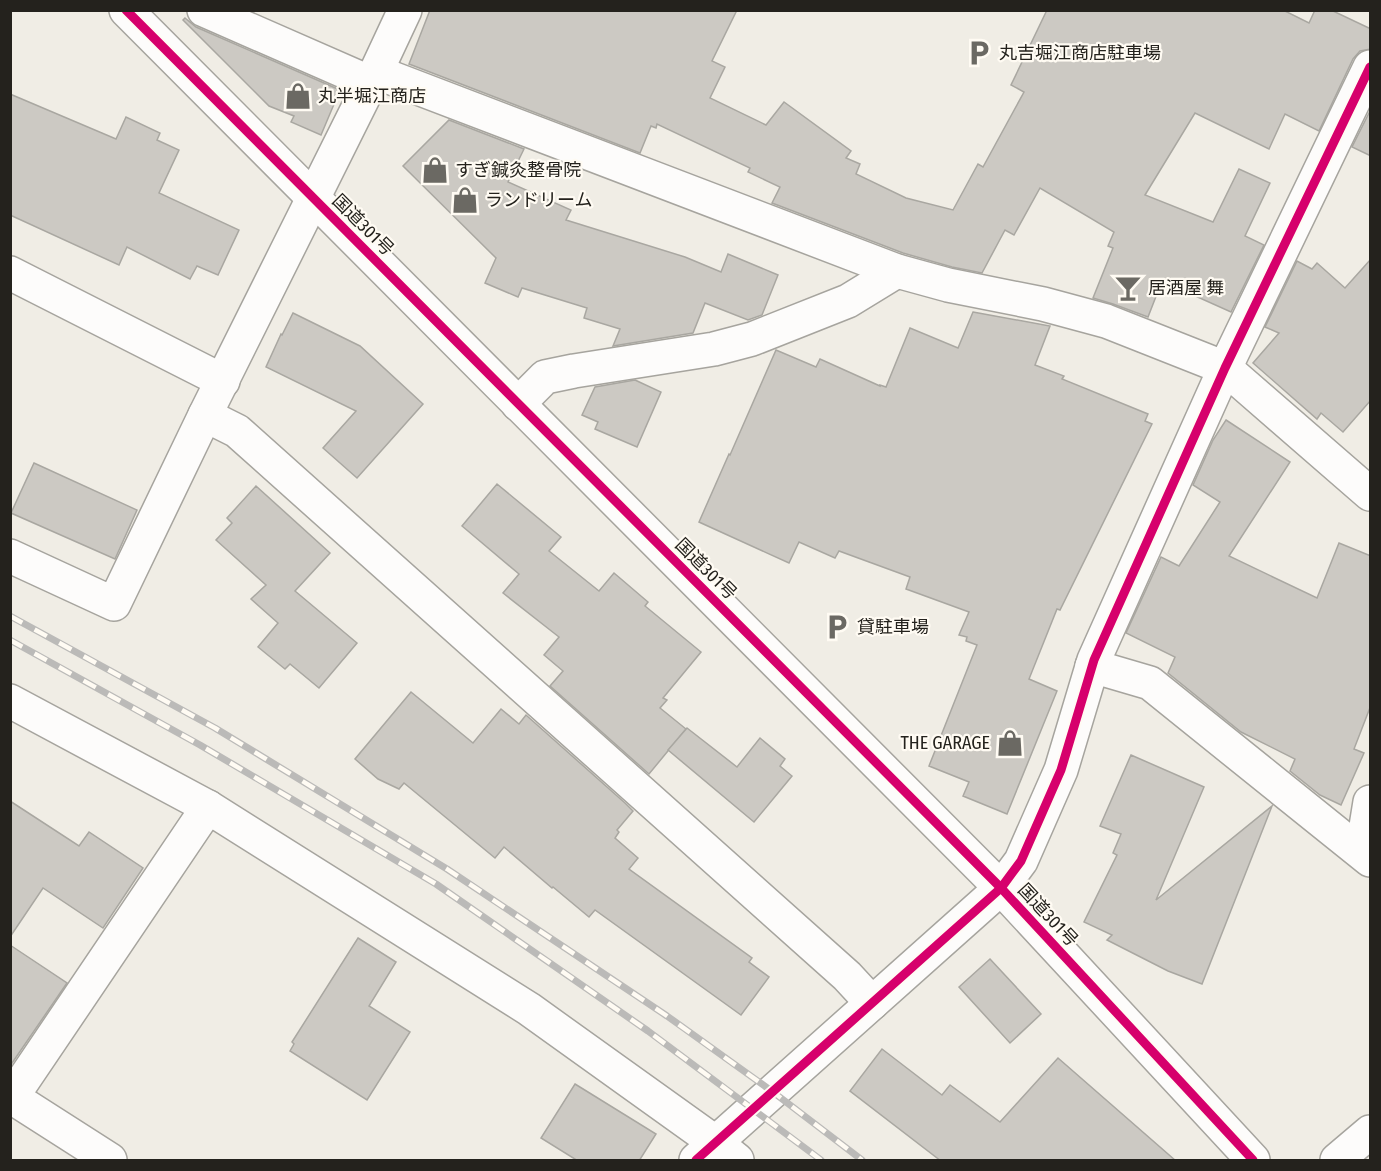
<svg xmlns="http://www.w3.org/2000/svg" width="1381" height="1171" viewBox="0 0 1381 1171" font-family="'Fira Sans Condensed','Noto Sans JP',sans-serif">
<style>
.building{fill:#ccc9c3;stroke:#a9a7a1;stroke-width:1.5}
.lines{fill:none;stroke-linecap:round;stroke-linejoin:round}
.minor-casing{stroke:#a6a49e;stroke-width:36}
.highway-casing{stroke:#a6a49e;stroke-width:36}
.minor{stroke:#fdfcfb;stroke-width:33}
.highway{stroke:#fdfcfb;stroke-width:33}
.rail-casing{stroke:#bbbab8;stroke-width:7}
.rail{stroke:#fffbf3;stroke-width:4.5;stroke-dasharray:14;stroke-linecap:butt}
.cycleway-casing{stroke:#fffbf3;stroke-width:13}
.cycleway{stroke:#d6006c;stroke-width:9}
.labels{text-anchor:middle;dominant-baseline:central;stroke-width:4.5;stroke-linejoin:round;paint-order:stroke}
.poi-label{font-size:18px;fill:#24221d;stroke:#fffbf3;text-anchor:start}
.street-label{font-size:18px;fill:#24221d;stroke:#fffbf3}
</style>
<rect width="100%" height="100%" fill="#f0ede5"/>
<g class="building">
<path d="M430,10H737L712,61L725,67L710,98L766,125L784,102L851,151L846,158L860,164L856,174L906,198L953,210L978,164L983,167L1024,92L1011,85L1047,10H1283L1309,23L1315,10H1331L1371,29V49L1360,51L1353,59L1319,131L1285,114L1269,149L1195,113L1145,195L1213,222L1239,169L1270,183L1245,236L1264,245L1231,312L1162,281L1148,317L1113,304L1093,298L1113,248L1108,246L1114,232L1040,188L1014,235L1005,230L982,273L952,267L903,253L772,203L780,187L748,172L750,168L657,124L656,128L651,126L640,153L409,64Z"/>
<path d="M185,18L196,27L340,90L321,135L291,122L294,116L269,106L183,20Z"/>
<path d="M10,94L116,139L126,117L160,133L157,140L179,150L159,193L239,230L218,275L197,266L190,279L127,247L119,265L10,215Z"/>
<path d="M1371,109V156L1352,147Z"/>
<path d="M449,120L524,149L508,182L571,210L566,220L685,257L721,272L728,254L778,275L762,315L748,320L705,303L693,333L613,346L620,329L584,318L587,308L522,288L518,297L485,283L496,258L403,166Z"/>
<path d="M1371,259V400L1343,432L1321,413L1317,419L1253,363L1279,333L1265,327L1297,261L1312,269L1317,263L1345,288Z"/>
<path d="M973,312L1050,326L1035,365L1064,376L1062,379L1148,414L1145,421L1152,424L1060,610L1057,609L1029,679L1057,691L1007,814L963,796L969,782L929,766L977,645L966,641L967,637L959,635L969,612L906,589L910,577L839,551L835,558L799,542L789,563L699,522L729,454L730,455L776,350L816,367L820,359L880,386V385L886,387L910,328L958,348Z"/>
<path d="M293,313L360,346L423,404L357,478L323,448L356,411L266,367L281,334L282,335Z"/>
<path d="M635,380L661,392L637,447L595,429L598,422L582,415L595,387Z"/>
<path d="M1226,420L1290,462L1229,556L1317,598L1339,543L1371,556V705L1354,749L1364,753L1341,805L1320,795L1290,771L1295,759L1241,732L1168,673L1175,657L1126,633L1161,557L1179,566L1220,502L1193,485L1213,440Z"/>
<path d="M34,463L137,510L115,559L11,513Z"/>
<path d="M497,484L561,537L549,551L599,591L614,573L648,602L645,606L701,652L663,698L667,700L660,708L686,729L649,774L550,686L563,671L544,655L559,637L503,593L519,574L462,526Z"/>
<path d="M256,486L330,553L295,591L357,643L319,688L290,664L285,669L258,647L278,623L251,599L266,585L216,540L232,523L227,518Z"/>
<path d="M411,692L473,743L501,709L519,724L526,715L625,803L633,811L617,830L619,832L615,838L638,858L629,869L752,958L749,962L769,977L741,1015L595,910L589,917L553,887L552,888L504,847L495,858L404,783L399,789L378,779L355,759Z"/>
<path d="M687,728L737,767L760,738L785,759L780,766L792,776L754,822L668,750Z"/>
<path d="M1131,755L1204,787L1156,900L1272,806L1202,984L1168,971L1107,940L1112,935L1084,922L1117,855L1113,853L1121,834L1100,826Z"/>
<path d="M10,801L79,846L89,832L143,868L103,928L43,888L10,937Z"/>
<path d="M358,938L396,962L369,1006L410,1032L367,1100L290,1051L294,1044L292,1042Z"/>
<path d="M10,945L67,983L10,1066Z"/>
<path d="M990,959L1041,1014L1010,1043L959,987Z"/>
<path d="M882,1049L942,1095L950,1085L1000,1122L1058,1058L1176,1161H941L850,1091Z"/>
<path d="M575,1084L656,1134L639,1161H578L541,1138Z"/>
</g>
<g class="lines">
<defs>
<g id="minor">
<path d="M204,10L371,83"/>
<path d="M376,72L897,271L948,285L1043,304L1106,321L1225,368L1370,494"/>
<path d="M10,273L223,381"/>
<path d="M518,404L545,377L574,371L714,349L752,339L848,301L897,271"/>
<path d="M205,415L237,431L847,976L872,1003"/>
<path d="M10,556L114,604L205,415L376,72L405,10"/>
<path d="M1092,666L1150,683L1370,860"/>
<path d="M10,701L208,807L529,1009L716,1143L737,1160"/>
<path d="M1356,848L1364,839L1370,802"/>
<path d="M10,1096L110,1160"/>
<path d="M10,1100L208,807"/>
<path d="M696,1160L1001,888L1021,861L1061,770L1094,660L1225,368L1370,67"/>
<path d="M1337,1160L1370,1132"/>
</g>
<path id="highway" d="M126,10L1001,888L1253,1160"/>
</defs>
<use href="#minor" class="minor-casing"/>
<use href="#highway" class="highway-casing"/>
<use href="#minor" class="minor"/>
<use href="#highway" class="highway"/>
<defs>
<g id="rail">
<path d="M10,616L215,728L447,869L667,1016L773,1092L862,1160"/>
<path d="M10,640L200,745L436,884L648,1031L821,1160"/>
</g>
</defs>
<use href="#rail" class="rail-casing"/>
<use href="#rail" class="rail"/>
<defs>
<g id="cycleway">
<path d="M126,10L1001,888L1253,1160"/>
<path d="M696,1160L1001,888L1021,861L1061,770L1094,660L1225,368L1370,67"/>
</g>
</defs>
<use href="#cycleway" class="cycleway-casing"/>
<use href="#cycleway" class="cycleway"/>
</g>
<defs>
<symbol id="parking-bare" viewBox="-9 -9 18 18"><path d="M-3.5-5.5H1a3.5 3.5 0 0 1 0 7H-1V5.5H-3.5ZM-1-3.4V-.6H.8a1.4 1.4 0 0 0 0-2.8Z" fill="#6b6963" stroke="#fffbf3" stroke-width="2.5" paint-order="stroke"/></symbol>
<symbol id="shop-bare" viewBox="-9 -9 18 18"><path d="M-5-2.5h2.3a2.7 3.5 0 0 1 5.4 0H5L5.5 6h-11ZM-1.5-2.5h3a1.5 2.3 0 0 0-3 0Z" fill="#6b6963" stroke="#fffbf3" stroke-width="2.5" paint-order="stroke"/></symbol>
<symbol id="bar-bare" viewBox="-9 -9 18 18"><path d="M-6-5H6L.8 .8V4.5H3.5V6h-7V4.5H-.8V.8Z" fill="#6b6963" stroke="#fffbf3" stroke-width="2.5" paint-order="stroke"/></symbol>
</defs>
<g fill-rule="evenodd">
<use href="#parking-bare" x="960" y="34" width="38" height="38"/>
<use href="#shop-bare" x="279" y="77" width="38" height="38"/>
<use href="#shop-bare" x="416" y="151" width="38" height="38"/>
<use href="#shop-bare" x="446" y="181" width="38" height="38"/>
<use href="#bar-bare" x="1109" y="269" width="38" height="38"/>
<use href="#parking-bare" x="818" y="608" width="38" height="38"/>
<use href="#shop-bare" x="991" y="724" width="38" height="38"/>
</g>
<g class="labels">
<g class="poi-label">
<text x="999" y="53">丸吉堀江商店駐車場</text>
<text x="318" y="96">丸半堀江商店</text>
<text x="455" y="170">すぎ鍼灸整骨院</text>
<text x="485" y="200">ランドリーム</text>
<text x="1148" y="288">居酒屋 舞</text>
<text x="857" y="627">貸駐車場</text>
<text x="990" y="743" text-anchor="end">THE GARAGE</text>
</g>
<g class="street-label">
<text transform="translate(363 225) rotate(45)">国道301号</text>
<text transform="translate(706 569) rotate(45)">国道301号</text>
<text transform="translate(1048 915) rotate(47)">国道301号</text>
</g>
</g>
<rect width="1381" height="1171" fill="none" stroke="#24221d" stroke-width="24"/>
</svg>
